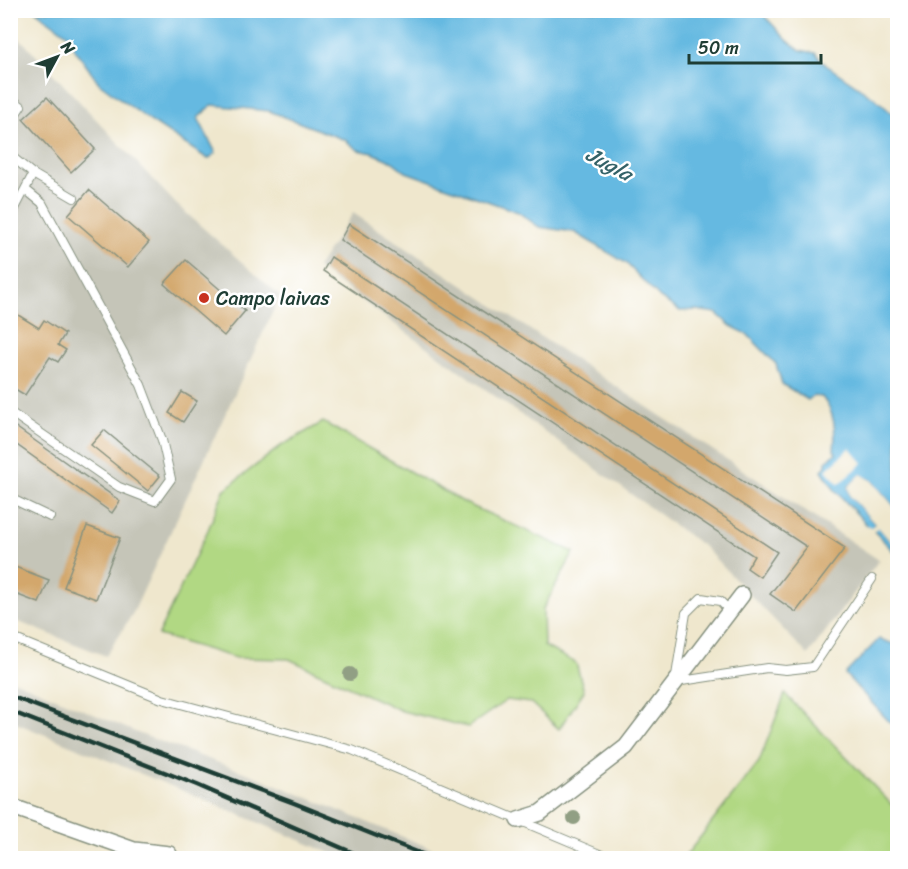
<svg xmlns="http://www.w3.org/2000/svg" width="908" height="869" viewBox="0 0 908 869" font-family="Sriracha,sans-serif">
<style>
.industrial{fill:#c5c5b8}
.green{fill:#b1d883;stroke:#688a5c;stroke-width:1.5}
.water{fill:#65b9e1;stroke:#427b8a;stroke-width:1.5}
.pier{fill:#efe7cd}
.building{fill:#d3a76c}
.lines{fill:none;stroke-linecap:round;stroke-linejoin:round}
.lane-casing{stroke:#879280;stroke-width:10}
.street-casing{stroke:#879280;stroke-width:18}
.lane{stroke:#fff;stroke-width:8}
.street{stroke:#fff;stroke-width:15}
.rail{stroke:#1f3d34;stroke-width:4.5}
.tree{fill:#919f84}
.poi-dot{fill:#c8321e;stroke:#fff;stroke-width:2}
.labels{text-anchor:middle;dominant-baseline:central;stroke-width:5;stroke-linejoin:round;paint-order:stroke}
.poi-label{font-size:20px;fill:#1f3d34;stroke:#fff;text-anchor:start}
.water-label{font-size:21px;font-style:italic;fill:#346268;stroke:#fff}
</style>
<rect width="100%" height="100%" fill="#fff"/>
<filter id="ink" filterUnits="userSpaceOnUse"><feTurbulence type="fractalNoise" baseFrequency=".0167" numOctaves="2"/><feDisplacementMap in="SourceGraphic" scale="12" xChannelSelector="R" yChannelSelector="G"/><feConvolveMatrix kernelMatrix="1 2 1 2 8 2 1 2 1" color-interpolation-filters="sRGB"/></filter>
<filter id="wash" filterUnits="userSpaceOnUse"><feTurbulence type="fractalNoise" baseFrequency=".008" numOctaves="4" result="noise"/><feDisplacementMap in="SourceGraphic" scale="24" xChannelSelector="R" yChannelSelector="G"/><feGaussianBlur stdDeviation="1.35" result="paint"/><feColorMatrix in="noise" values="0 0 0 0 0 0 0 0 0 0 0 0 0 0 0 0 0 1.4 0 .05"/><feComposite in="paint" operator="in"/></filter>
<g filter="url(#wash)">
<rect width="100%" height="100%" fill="#efe7cd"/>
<g class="industrial">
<path d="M10,28L176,204L280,296L133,613L106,656L11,619Z"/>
<path d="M353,213L879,560L808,655L703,546L317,268Z"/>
<path d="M11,679L140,734L260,778L454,858H342L186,792L11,721Z"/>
</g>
<g class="green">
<path d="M323,422L467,504L574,552L543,609L544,646L576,663L584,691L559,729L531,703L507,700L468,727L402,711L289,659L236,658L158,635L208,530L224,490L281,446Z"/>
<path d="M785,694L897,810V858H684L759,762Z"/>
</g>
<g class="water">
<path d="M759,10L787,40L800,50L815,53L826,65L876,99L897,118V510L871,480L861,475L848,487L850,496L875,524L871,528L867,525L834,489L822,470L826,466V461L836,453L834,450C836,431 835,412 822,397L813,396L808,400L782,384L776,364L747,334L731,326L716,313L696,310L680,311L660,298L626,263L574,232L539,227L518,212L406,172L393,162L373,153L358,150L345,140L269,111L212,105L198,118L216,153L208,159L150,121L99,83L73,47L75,40L36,11Z"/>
<path d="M877,526L897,549V555L873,530Z"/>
<path d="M879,639L897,645V730L845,674Z"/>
</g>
<g class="pier">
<path d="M850,448L863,463L839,484L826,470Z"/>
<path d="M861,474L871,480L897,510V513L869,482L862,478L851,488L853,494L898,545L897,549L878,527L872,533L865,527L868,525L871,527L875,524L850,496L848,487Z"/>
</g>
<g id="blocks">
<g class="building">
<path d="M47,97L95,149L71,172L23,119Z"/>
<path d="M89,190L149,242L128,267L68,215Z"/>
<path d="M349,224L845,548L796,612L770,594L807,547L340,240Z"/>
<path d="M331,257L777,552L760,577L747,568L754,556L323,271Z"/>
<path d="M186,260L245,311L224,336L164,284Z"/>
<path d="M10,310L39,328L44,320L65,334L58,345L66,350L58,362L50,357L25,395L10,386Z"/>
<path d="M182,392L197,401L183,422L169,413Z"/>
<path d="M10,423L120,501L112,513L10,440Z"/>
<path d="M104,430L160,476L148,491L91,445Z"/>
<path d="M87,526L120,538L96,599L64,587Z"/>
<path d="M10,565L49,580L39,603L10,592Z"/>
</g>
</g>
</g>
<g filter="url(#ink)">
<use href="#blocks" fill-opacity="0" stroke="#879280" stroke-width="1.5"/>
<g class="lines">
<defs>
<g id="lane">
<path d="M10,98L21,106L10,122"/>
<path d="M10,155L33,174L74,198"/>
<path d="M10,218L33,174"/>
<path d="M10,412L119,487L155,501L171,479L162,440L141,385L42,203L26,190"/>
<path d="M10,498L50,517"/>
<path d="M729,610L720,601L701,598L686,613L675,682L767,668L786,670L813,667L872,579"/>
<path d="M10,637L162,699L352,750L609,858"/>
</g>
<g id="street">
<path d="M10,806L134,850L169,854"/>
<path d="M518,820L540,813L626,747L742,595"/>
</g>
</defs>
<use href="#lane" class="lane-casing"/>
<use href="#street" class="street-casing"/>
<use href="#lane" class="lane"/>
<use href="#street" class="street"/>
<g class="rail">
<path d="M10,696L294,803L432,858"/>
<path d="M10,711L197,785L365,858"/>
</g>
</g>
<g class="tree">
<circle cx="350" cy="674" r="7"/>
<circle cx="574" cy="818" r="7"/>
</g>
</g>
<circle class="poi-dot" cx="204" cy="298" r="6"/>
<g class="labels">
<g class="poi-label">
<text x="216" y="298">Campo laivas</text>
</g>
<g class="water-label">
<text transform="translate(609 164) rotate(28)">Jugla</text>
</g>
</g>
<rect width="908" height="869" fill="none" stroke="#fff" stroke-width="36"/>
<g transform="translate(57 57) rotate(49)" stroke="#ffffff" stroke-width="4.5" paint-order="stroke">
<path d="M0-4.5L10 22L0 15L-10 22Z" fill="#1f3d34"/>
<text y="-9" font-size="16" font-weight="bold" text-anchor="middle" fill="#1f3d34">N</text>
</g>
<path d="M689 54v9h132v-9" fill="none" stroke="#1f3d34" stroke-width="3"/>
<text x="698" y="54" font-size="18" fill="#1f3d34" stroke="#ffffff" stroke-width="4.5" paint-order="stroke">50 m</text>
</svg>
